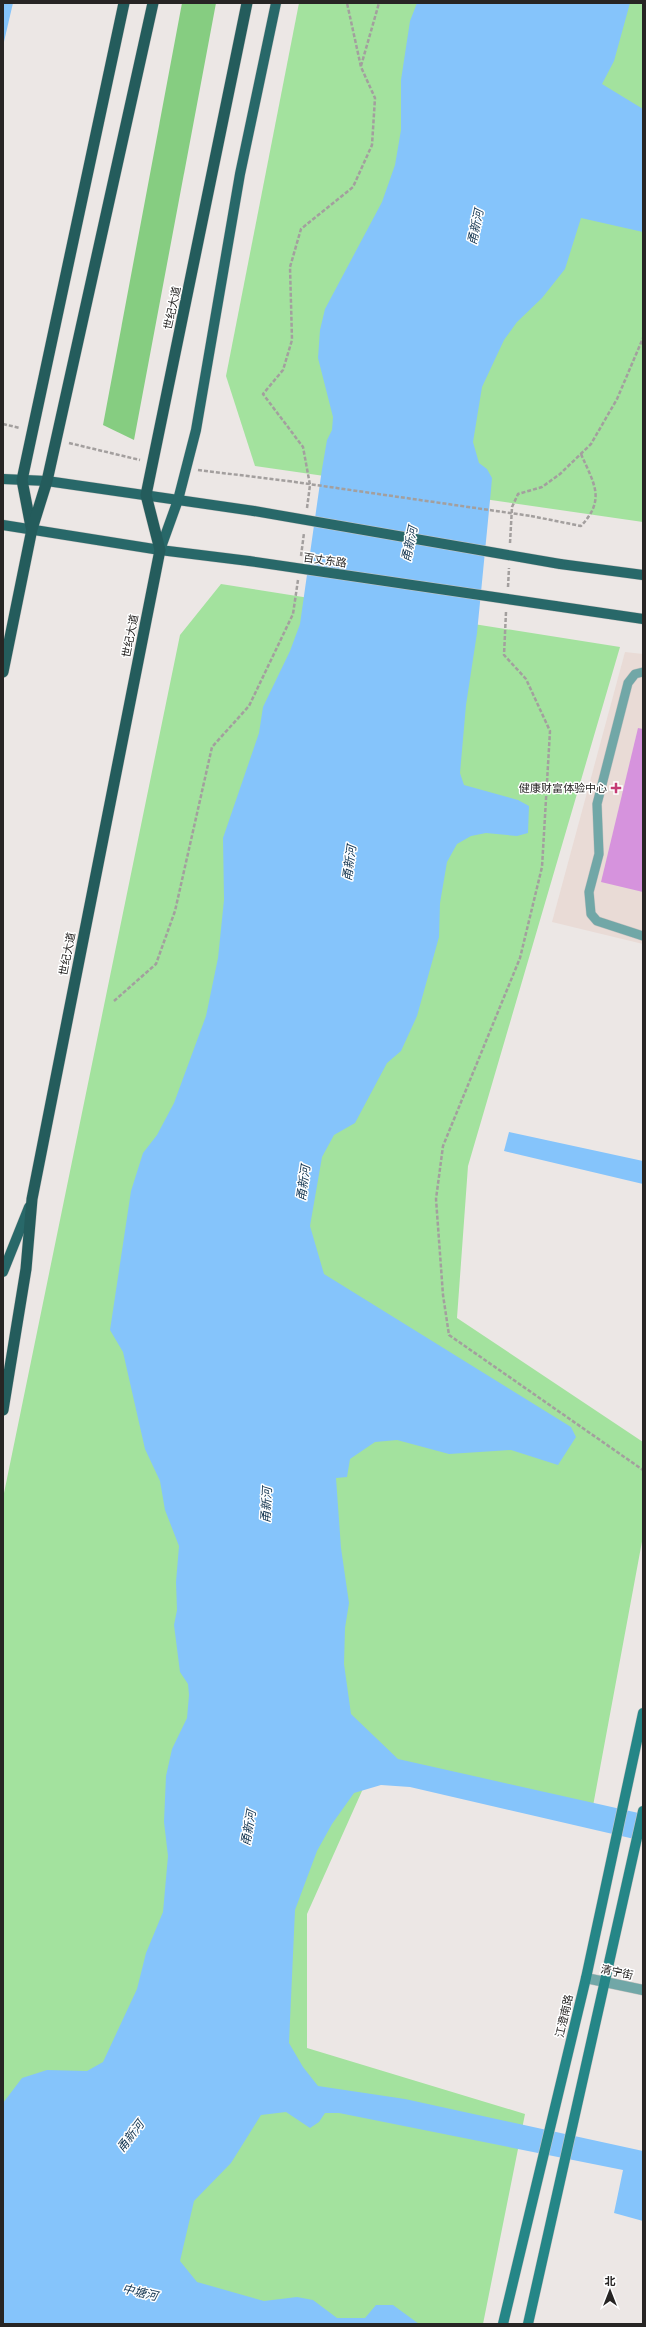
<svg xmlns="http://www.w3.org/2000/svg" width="646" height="2327" viewBox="0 0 646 2327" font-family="Ubuntu,'Noto Sans SC',sans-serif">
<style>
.built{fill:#e9dbd6}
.green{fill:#a3e29e}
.forest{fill:#86cd81}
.water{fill:#85c4fb}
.building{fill:#d693dd}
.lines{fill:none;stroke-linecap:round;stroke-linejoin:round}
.service-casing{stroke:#c9c4c2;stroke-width:10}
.minor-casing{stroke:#c9c4c2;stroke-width:11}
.secondary-casing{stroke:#c9c4c2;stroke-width:11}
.primary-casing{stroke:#c9c4c2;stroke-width:11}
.trunk-casing{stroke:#c9c4c2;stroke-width:12}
.path{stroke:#a39f9e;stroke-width:2.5;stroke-dasharray:4 2;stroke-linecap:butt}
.service{stroke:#71a7a7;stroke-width:9}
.minor{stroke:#71a7a7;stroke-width:10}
.secondary{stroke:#258687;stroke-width:10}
.primary{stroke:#286869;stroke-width:10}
.trunk{stroke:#245c5c;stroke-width:11}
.primary-bridge-casing{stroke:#c9c4c2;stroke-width:11;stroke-linecap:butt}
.path-bridge{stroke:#a39f9e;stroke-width:2.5;stroke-dasharray:4 2;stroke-linecap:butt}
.primary-bridge{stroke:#286869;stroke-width:10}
.poi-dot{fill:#c43b73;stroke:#fff;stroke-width:1.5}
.labels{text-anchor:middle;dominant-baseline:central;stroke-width:3;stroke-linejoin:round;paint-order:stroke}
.street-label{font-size:11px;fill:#272524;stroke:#fff}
.poi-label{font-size:11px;fill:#272524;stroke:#fff;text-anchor:end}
.water-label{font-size:12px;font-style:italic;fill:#12344f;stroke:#fff}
</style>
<rect width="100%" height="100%" fill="#ece7e5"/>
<path class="built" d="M625,652L643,654V944L552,922Z"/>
<g class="green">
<path d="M299,3H643V522L255,466L226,376Z"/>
<path d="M221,584L620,647L468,1166L457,1318L643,1442V1536L593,1806L370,1773L307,1914V2048L525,2114L483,2324H3V1498L180,635Z"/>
</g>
<path class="forest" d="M182,3H216L134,440L103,425Z"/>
<g class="water">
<path d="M3,3H13L3,46Z"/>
<path d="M417,3H630L614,61L602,84L643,109V232L581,218L565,269L542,298L517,322L504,340L482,387L473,442L479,463L487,469L492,478L491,490L477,633L466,705L460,773L464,785L518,800L529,806L528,833L517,836L486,833L471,836L457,844L447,862L440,903L439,937L417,1016L401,1051L387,1063L355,1123L334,1135L322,1157L310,1226L324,1274L571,1427L576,1437L558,1465L511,1450L449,1454L397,1440L375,1442L350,1459L347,1477L336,1478L341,1548L349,1603L345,1628L344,1664L351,1714L398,1759L643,1814V1841L410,1787L381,1785L354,1793L332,1824L317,1851L295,1910L289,2043L303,2067L318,2086L405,2099L643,2151V2221L614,2213L623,2170L339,2113H325L319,2122L310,2128L286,2112L261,2115L231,2163L194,2201L180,2261L197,2282L264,2301L297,2297L313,2300L337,2318H365L376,2305H393L419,2324H3V2103L22,2078L47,2070L87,2071L103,2062L137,1989L146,1953L163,1912L168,1856L164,1822L166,1776L172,1749L187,1718L189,1695L188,1684L180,1672L174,1625L177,1610L176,1582L179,1546L165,1510L160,1481L145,1449L123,1352L110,1330L131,1191L143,1153L157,1135L174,1103L206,1016L218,958L224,900L223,838L259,733L263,707L290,651L300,624L322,469L327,440L332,430L333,417L318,358L320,330L325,309L382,202L395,165L401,130V80L410,21Z"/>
<path d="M509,1132L643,1161V1184L504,1151Z"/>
</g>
<path class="building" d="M638,728L643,729V892L601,882Z"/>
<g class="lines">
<defs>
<path id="service" d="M643,672L635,674L628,683L597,804L599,854L589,892L591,914L597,921L643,936"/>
<path id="minor" d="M586,1978L643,1990"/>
<g id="secondary">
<path d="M503,2324L586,1978L643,1713"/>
<path d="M528,2324L643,1811"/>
</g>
<g id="primary">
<path d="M3,479L47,481L254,511"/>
<path d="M3,525L160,550L249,561"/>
<path d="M160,550L178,500L196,430L240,174L276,3"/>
<path d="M560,564L643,575"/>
<path d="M555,606L643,619"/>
<path d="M3,1272L29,1207"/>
</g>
<g id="trunk">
<path d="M31,527L22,480L124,3"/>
<path d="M3,672L32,529L47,481L153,3"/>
<path d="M3,1410L26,1269L32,1199L160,550L146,495L247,3"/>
</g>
</defs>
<use href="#service" class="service-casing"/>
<use href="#minor" class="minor-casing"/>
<use href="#secondary" class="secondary-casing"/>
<use href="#primary" class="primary-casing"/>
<use href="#trunk" class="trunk-casing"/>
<g class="path">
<path d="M361,66L379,3"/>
<path d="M3,424L20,428"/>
<path d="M69,443L140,460"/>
<path d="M198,470L288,481"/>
<path d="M307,508L310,485L303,447L263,394L283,370L292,340L290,267L301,229L353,187L372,145L375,98L361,67L347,3"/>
<path d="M531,516L581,526C606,499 594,484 581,454"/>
<path d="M510,543L512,507L518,494L542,487L560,474L591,444L617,399L643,338"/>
<path d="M301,556L304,533"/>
<path d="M508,587L509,568"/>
<path d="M506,612L504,655L526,679L550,731L542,867L520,958L443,1146L436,1199L443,1295L449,1335L643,1470"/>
<path d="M114,1001L156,964L175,911L212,747L249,706L293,614L298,580"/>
</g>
<use href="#service" class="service"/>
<use href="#minor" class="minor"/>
<use href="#secondary" class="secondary"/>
<use href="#primary" class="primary"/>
<use href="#trunk" class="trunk"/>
<defs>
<g id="primary-bridge">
<path d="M254,511L560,564"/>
<path d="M249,561L555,606"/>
</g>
</defs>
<use href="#primary-bridge" class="primary-bridge-casing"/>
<path class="path-bridge" d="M288,481L531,516"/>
<use href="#primary-bridge" class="primary-bridge"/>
</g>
<path class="poi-dot" d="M614 782h4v4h4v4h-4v4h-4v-4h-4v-4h4z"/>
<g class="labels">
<g class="street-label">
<text transform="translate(172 308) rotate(-78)">世纪大道</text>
<text transform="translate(325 560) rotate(8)">百丈东路</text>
<text transform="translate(130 636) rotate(-79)">世纪大道</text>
<text transform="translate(67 954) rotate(-79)">世纪大道</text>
<text transform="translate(617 1972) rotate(12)">清宁街</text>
<text transform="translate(564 2016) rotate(-77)">江澄南路</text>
</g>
<g class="poi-label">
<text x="607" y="788">健康财富体验中心</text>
</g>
<g class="water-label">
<text transform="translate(475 227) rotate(-78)">甬新河</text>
<text transform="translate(409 544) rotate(-78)">甬新河</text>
<text transform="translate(349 863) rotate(-82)">甬新河</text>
<text transform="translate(303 1183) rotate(-82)">甬新河</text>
<text transform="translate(266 1505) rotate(-87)">甬新河</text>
<text transform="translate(248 1828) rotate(-80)">甬新河</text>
<text transform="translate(130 2136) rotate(-53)">甬新河</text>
<text transform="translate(140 2292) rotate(13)">中塘河</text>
</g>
</g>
<rect width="646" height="2327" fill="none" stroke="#272524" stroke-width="8"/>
<g transform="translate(610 2291)" stroke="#ffffff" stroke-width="3" paint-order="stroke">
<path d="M0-3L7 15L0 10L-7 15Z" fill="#272524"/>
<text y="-6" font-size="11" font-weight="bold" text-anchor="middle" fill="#272524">北</text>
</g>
</svg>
